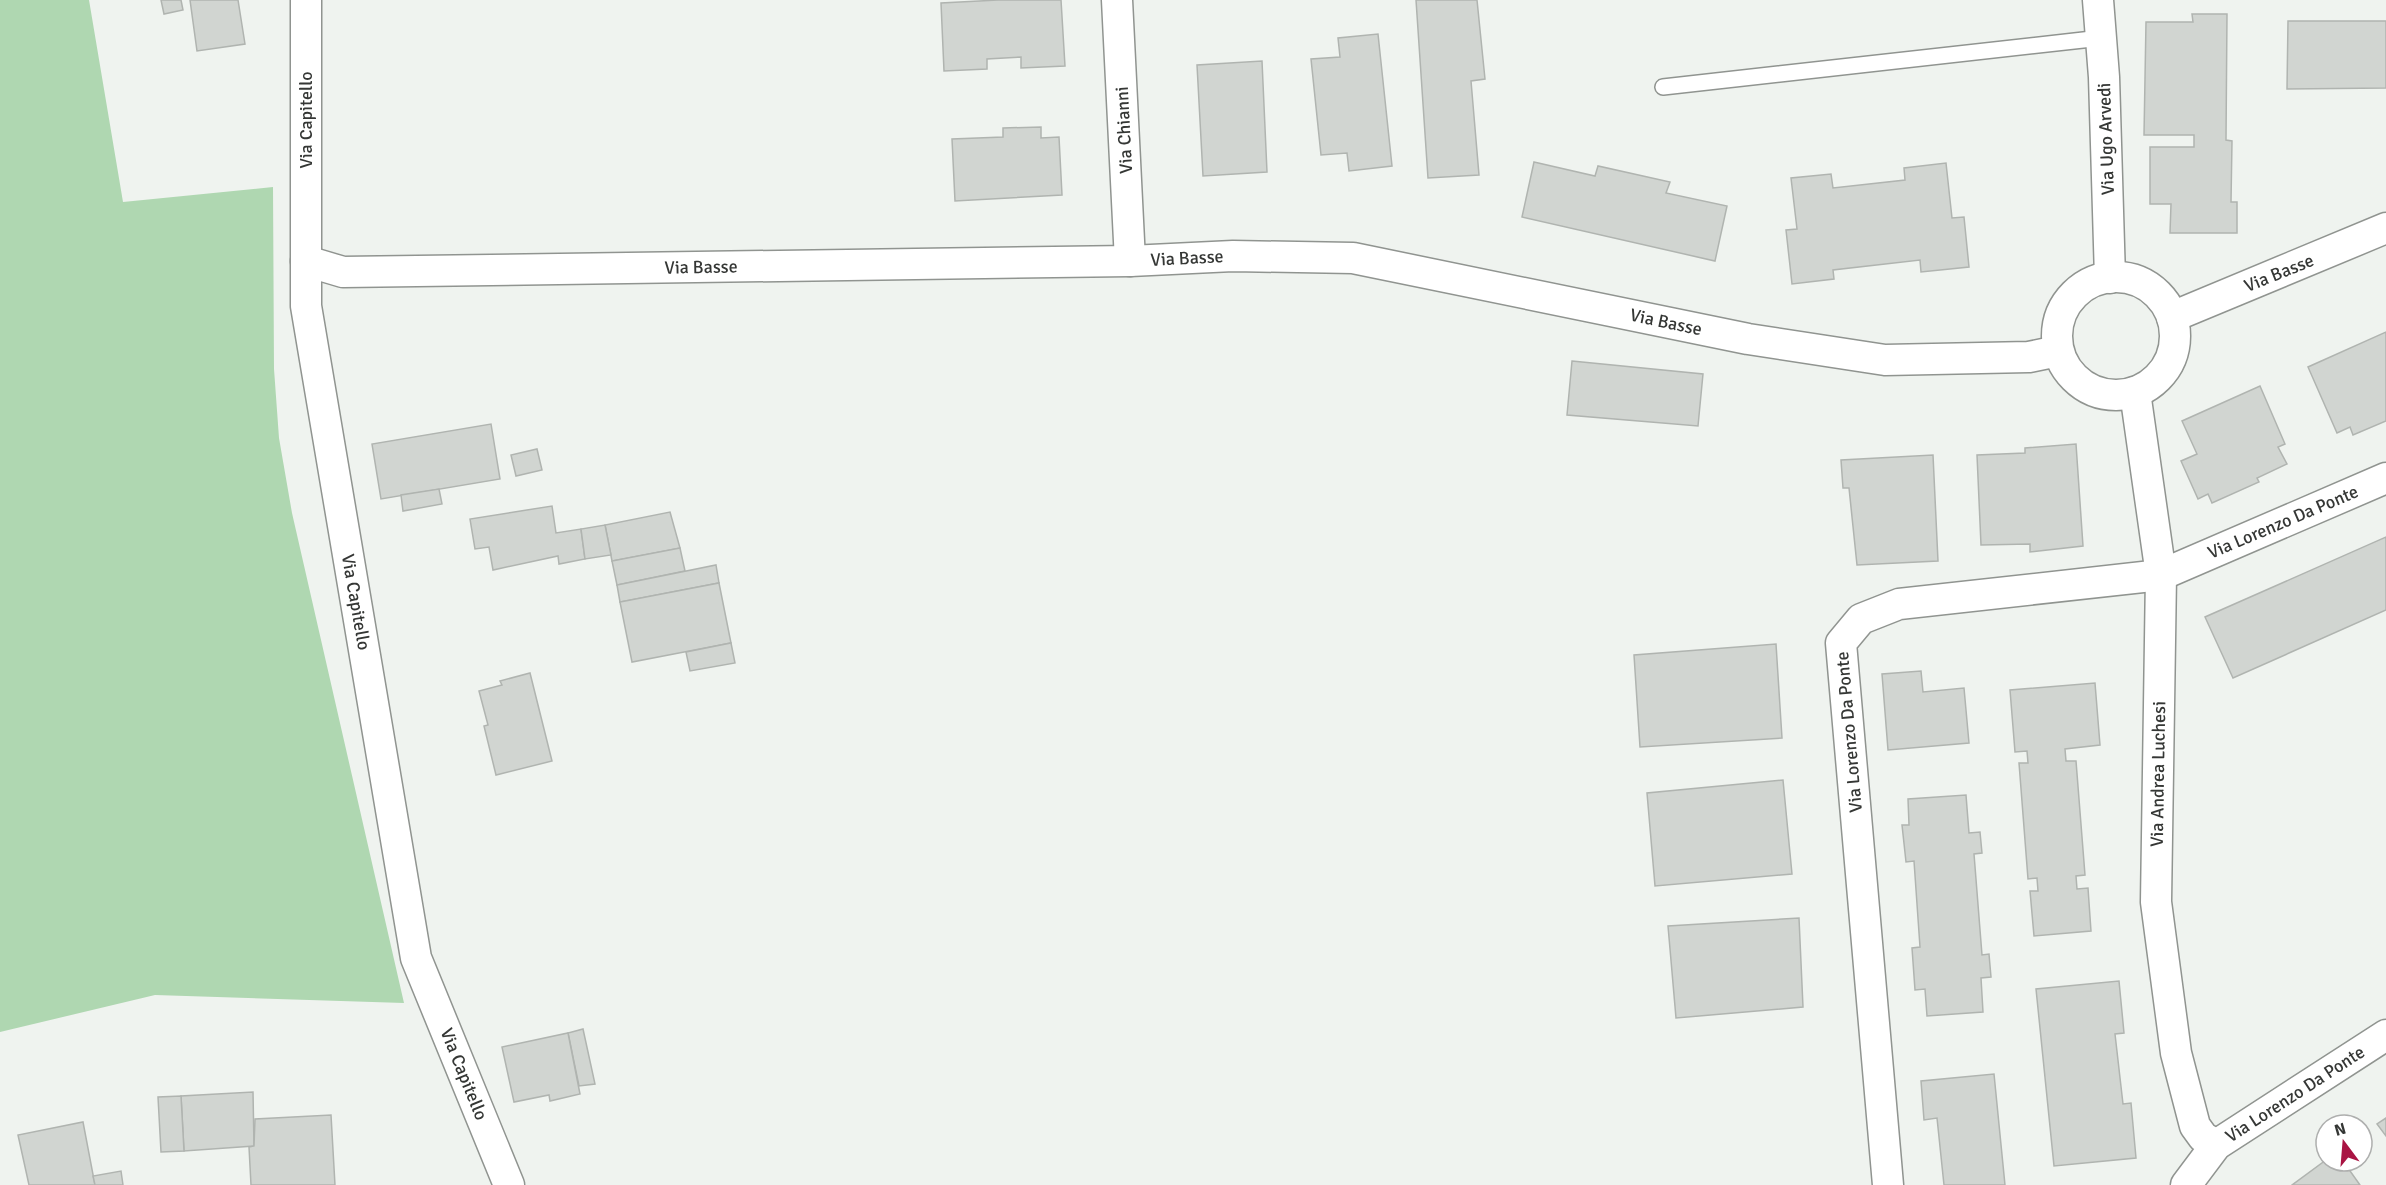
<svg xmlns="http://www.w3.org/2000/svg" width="2386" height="1185" viewBox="0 0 2386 1185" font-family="Signika,sans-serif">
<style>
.green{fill:#afd7b1}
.building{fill:#d1d5d1;stroke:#b0b4b0;stroke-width:1.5}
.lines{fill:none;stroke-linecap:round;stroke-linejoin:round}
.service-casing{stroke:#909490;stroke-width:18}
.minor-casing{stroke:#909490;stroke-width:33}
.service{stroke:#fff;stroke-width:15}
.minor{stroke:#fff;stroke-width:30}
.labels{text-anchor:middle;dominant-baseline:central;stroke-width:6;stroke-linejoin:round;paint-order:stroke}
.street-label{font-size:18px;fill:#353735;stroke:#fff}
</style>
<rect width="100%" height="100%" fill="#eff3ef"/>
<path class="green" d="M0,0H89L123,202L273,187L274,369L279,438L292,513L404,1003L155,995L0,1032Z"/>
<g class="building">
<path d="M161,0H181L183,10L164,14Z"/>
<path d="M190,0H238L245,44L197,51Z"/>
<path d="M998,0H1061L1065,66L1021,68V57L987,59V69L944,71L941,3Z"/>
<path d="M1416,0H1477L1485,79L1471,81L1479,175L1428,178Z"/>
<path d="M2192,14H2227L2226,140L2232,141L2231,202H2237V233H2170L2171,204H2150V147H2194V135H2144L2146,22H2193Z"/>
<path d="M2288,21H2386V88L2287,89Z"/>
<path d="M1378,34L1392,166L1349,171L1347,153L1321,155L1311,59L1340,57L1338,38Z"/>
<path d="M1262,61L1267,172L1203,176L1197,65Z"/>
<path d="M1041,127V138L1059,137L1062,195L955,201L952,139L1003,137V128Z"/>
<path d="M1534,162L1595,176L1598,166L1670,182L1666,193L1727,206L1715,261L1522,217Z"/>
<path d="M1946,163L1952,218L1964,217L1969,267L1921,272L1920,260L1833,270L1834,279L1792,284L1786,230L1797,229L1791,178L1831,174L1833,188L1905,180L1904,168Z"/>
<path d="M2386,332V421L2353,435L2350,427L2337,433L2308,367Z"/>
<path d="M1572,361L1703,374L1698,426L1567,415Z"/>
<path d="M2260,386L2285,444L2278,447L2287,464L2257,478L2259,482L2212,503L2208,494L2198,499L2181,461L2197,454L2182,421Z"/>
<path d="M491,424L500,479L381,499L372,444Z"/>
<path d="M2076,444L2083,546L2030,552V544L1981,545L1977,455L2025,453V448Z"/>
<path d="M537,449L542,470L516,476L511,455Z"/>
<path d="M1933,455L1938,561L1857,565L1849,488H1843L1841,460Z"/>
<path d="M439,489L442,504L403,511L401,495Z"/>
<path d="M552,506L556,533L581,529L585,559L559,564L558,556L493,570L489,547L475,549L470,519Z"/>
<path d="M670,512L680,548L612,561L605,525Z"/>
<path d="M605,525L611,555L585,559L581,529Z"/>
<path d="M2386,537V610L2233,678L2205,617Z"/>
<path d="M680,548L685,571L617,585L612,561Z"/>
<path d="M716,565L719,583L620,602L617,585Z"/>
<path d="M719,583L731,643L632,662L620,602Z"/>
<path d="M731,643L735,663L690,671L686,652Z"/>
<path d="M1776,644L1782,738L1640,747L1634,655Z"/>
<path d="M1921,671L1923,692L1964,688L1969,743L1888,750L1882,674Z"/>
<path d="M530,673L552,761L496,775L484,726L488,725L479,691L502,685L500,681Z"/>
<path d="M2095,683L2100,745L2065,749L2066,761H2076L2085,875L2076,876L2077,889L2088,888L2091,931L2034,936L2030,891H2038L2037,878L2028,879L2019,763H2028L2027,751L2015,752L2010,690Z"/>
<path d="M1783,780L1792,874L1655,886L1647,793Z"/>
<path d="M1966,795L1969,833L1980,832L1982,853L1974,854L1982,955L1989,954L1991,977L1981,978L1983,1012L1927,1016L1925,989L1915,990L1912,948L1920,947L1914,861L1906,862L1902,825H1909L1908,799Z"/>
<path d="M1799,918L1803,1007L1676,1018L1668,926Z"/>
<path d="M2119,981L2124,1033L2115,1034L2123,1104L2131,1103L2136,1158L2054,1166L2036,989Z"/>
<path d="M583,1029L595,1084L579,1086L568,1033Z"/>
<path d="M568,1033L580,1094L550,1101L549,1095L514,1102L502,1047Z"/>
<path d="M1994,1074L2005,1185H1944L1937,1118L1924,1120L1921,1081Z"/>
<path d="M253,1092L254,1146L184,1151L181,1096Z"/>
<path d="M181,1096L184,1151L161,1152L158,1097Z"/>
<path d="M331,1115L335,1185H251L249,1147L254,1146L255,1119Z"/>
<path d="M2386,1118V1136L2377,1124Z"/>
<path d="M83,1122L95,1185H29L18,1135Z"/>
<path d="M2326,1160L2343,1161L2360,1185H2292Z"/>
<path d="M121,1171L123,1185H95L93,1176Z"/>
</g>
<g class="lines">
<defs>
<path id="service" d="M1663,87L2101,38"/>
<g id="minor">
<path d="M306,0V306L416,958L509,1185"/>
<path d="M1117,0L1130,261"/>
<path d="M2098,0L2104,77L2110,278"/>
<path d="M306,261L343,272L1130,261L1233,256L1353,258L1748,339L1885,360L2029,357L2058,351"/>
<circle cx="2116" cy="336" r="59"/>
<path d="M2172,317L2386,228"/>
<path d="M2135,392L2161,575L2156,902L2176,1053L2195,1126L2203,1137L2216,1145"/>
<path d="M1888,1185L1841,643L1861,619L1899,604L2161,575L2386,478"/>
<path d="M2186,1185L2216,1145L2386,1035"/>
</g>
</defs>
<use href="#service" class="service-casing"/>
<use href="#minor" class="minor-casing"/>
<use href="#service" class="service"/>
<use href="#minor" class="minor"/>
</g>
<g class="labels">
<g class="street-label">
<text transform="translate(306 120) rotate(-90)">Via Capitello</text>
<text transform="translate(1124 130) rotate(-93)">Via Chianni</text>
<text transform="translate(2106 139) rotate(-92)">Via Ugo Arvedi</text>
<text transform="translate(1187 258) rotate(-3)">Via Basse</text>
<text transform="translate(701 267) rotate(-1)">Via Basse</text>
<text transform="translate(2279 273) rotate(-22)">Via Basse</text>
<text transform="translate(1666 322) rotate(12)">Via Basse</text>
<text transform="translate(2283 522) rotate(-23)">Via Lorenzo Da Ponte</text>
<text transform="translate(356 602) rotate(80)">Via Capitello</text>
<text transform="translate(1849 732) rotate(-95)">Via Lorenzo Da Ponte</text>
<text transform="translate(2158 774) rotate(-89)">Via Andrea Luchesi</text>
<text transform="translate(464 1074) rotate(68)">Via Capitello</text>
<text transform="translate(2295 1094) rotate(-33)">Via Lorenzo Da Ponte</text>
</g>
</g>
<g transform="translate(2344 1143) rotate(344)"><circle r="28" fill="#ffffff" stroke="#aeafae" stroke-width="1.5"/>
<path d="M0-4.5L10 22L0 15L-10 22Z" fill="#a91443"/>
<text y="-9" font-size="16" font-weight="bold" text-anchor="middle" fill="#353735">N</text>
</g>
</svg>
